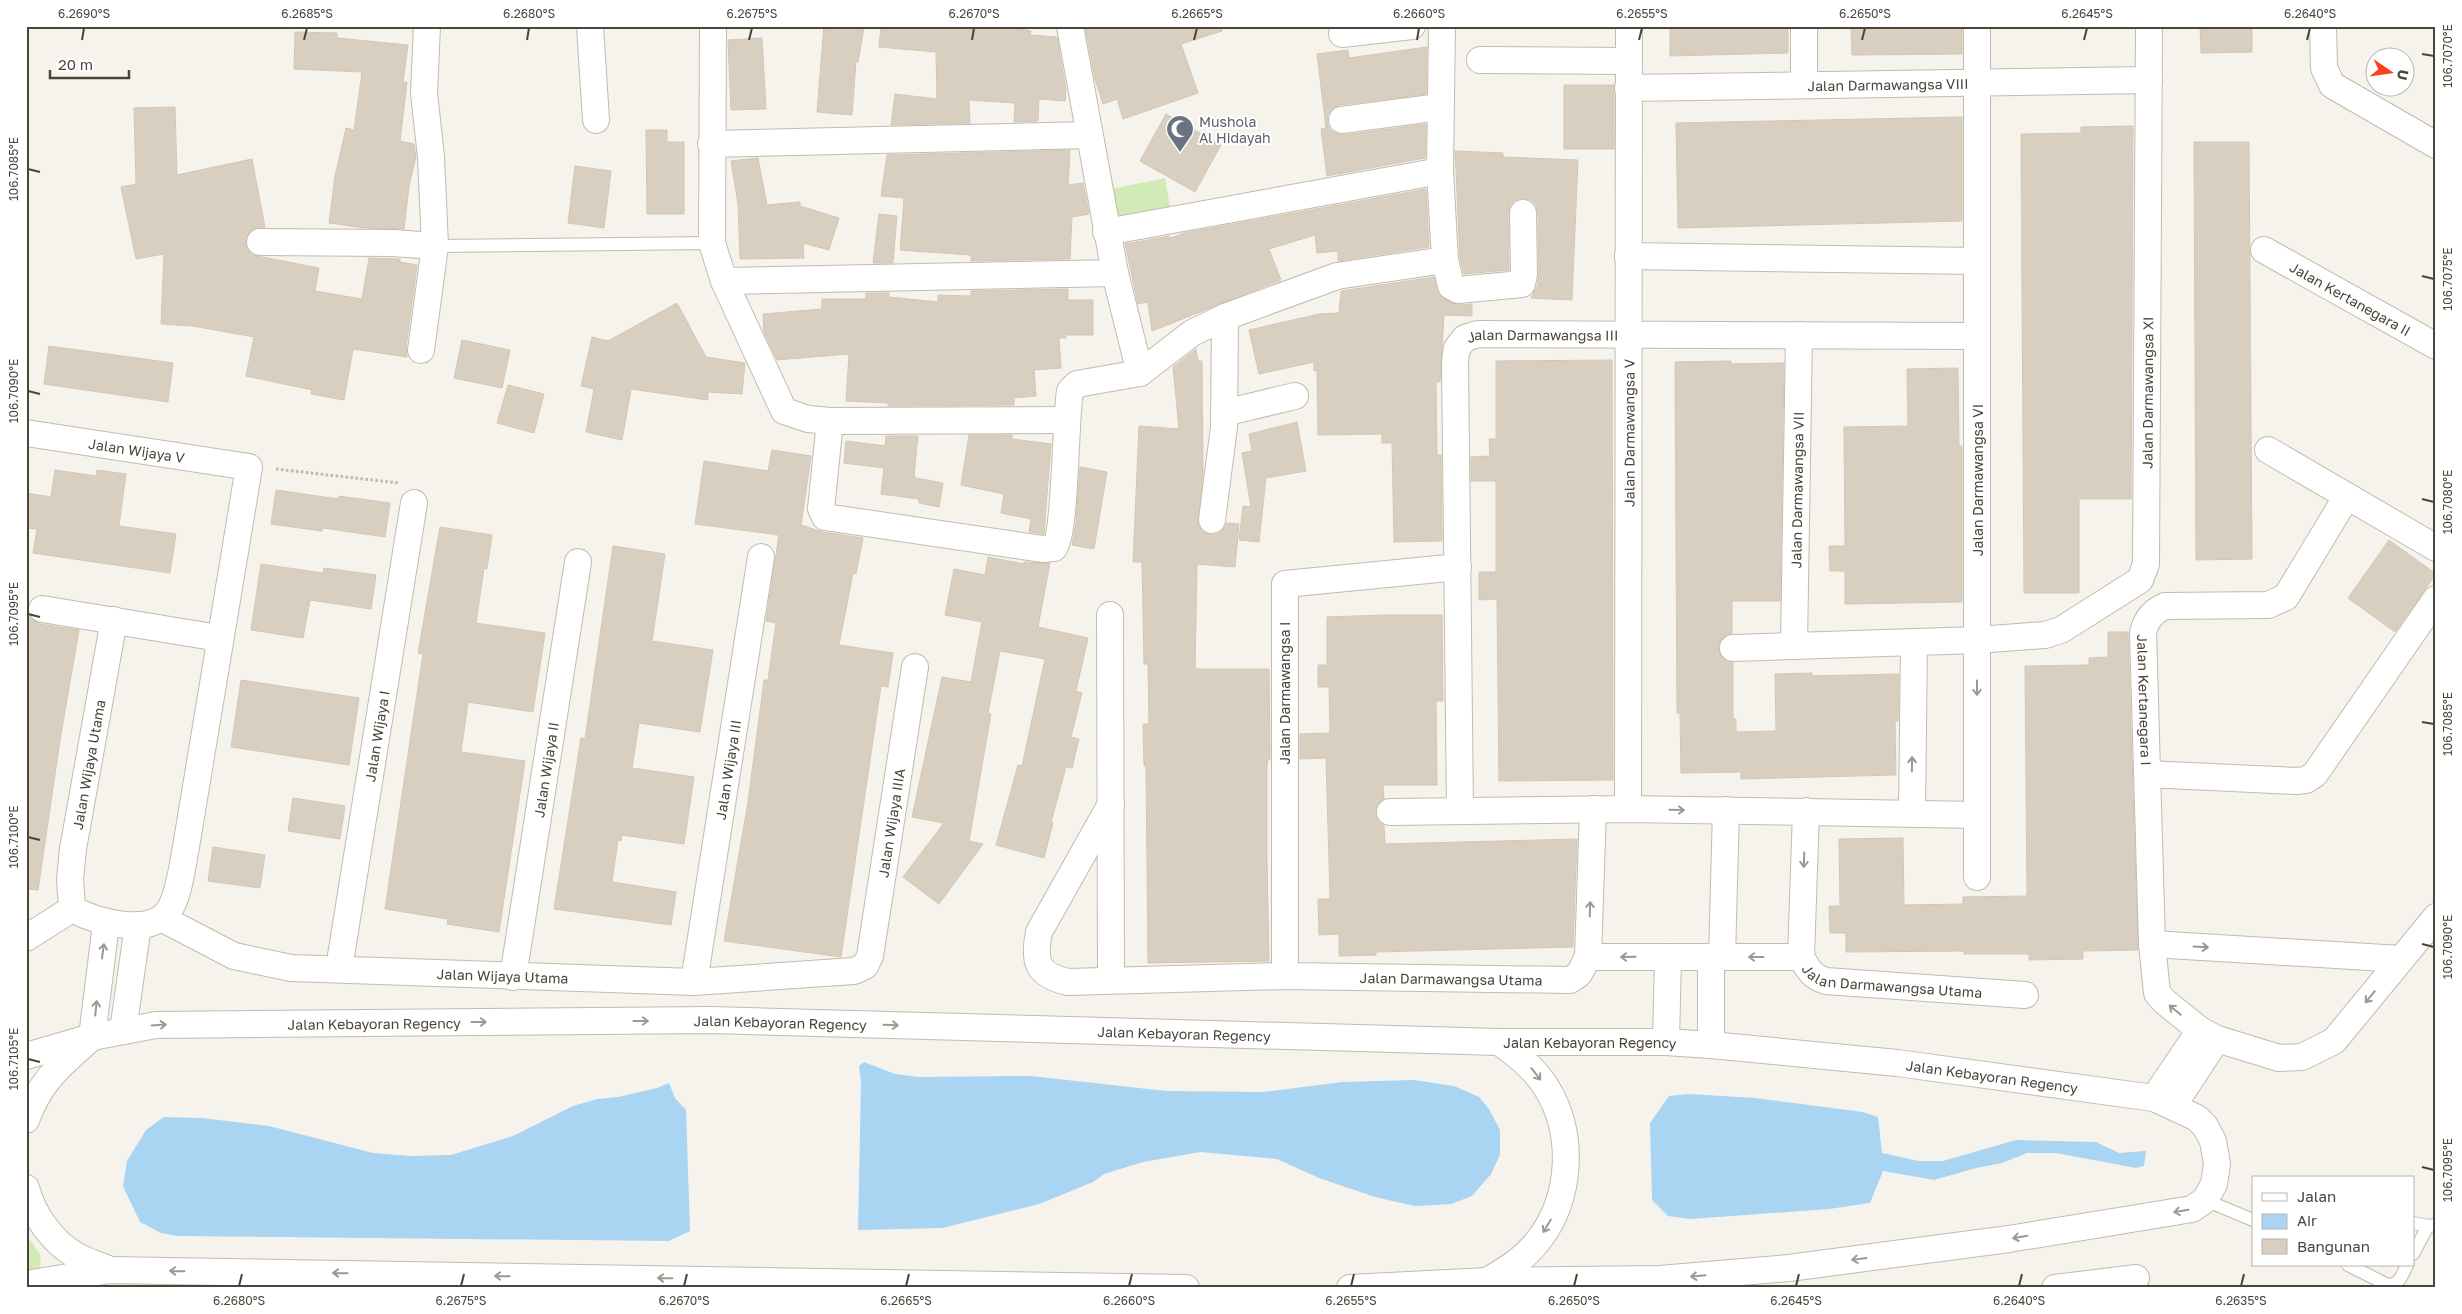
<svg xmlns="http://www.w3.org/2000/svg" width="2462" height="1314" viewBox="0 0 2462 1314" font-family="'Golos Text',sans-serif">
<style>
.green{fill:#d2eab5}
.water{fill:#a9d4f2}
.building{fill:#d8cfc1;stroke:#d3c7b4}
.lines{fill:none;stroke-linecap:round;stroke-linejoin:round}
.lane-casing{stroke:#c2bbae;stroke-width:14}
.street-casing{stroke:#c2bbae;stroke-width:28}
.path{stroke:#c4b79f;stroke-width:3;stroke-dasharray:2.5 2.5;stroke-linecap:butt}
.lane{stroke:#fff;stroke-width:12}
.street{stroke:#fff;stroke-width:26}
.oneway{stroke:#9c9892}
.ticks{fill:none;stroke:#4b4439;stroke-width:2}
.labels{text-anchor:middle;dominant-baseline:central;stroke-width:4;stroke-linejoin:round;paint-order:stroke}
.street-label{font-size:14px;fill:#4b4439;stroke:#fff}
.worship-label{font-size:14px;fill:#5b616d;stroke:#fff;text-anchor:start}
.neatline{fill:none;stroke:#4b4439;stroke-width:2}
.ticks-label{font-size:12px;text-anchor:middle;fill:#4b4439}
</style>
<rect width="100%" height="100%" fill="#f6f3ec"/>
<g class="green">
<path d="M1165,178L1170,207L1117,218L1111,189Z"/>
<path d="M26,1234L40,1254L41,1265L36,1270L26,1271Z"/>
</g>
<g class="water">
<path d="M864,1062L895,1074L918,1077L1031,1076L1166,1091L1264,1092L1342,1082L1414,1080L1454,1086L1479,1097L1489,1109L1500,1130V1155L1491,1174L1472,1196L1451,1204L1415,1206L1375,1197L1319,1178L1277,1159L1201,1152L1143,1162L1104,1174L1093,1182L1039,1204L942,1228L858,1230L861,1082L859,1066Z"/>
<path d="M669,1083L675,1098L686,1110L690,1231L669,1241L177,1236L161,1233L140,1222L123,1186L127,1161L146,1130L164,1117L202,1118L269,1126L373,1153L410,1156L451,1155L513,1136L573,1106L597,1099L618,1097L657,1088Z"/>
<path d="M1689,1094L1755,1098L1863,1112L1878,1117L1882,1153L1919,1161H1943L2016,1140L2096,1142L2119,1153L2146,1151L2144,1166L2136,1168L2056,1153H2027L2002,1163L1976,1168L1934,1180L1883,1171L1870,1203L1829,1209L1690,1219L1668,1216L1652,1200L1650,1123L1669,1096Z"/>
</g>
<g class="building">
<path d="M824,26L864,28L858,62L856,61L852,115L817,112Z"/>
<path d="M881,26H1004L1031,31L1030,35L1057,37L1066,89L1065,101L1039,99L1038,121L1014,122L1015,103L969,100L970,123L891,125L895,94L937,99L936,52L879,47Z"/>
<path d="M1085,26H1221L1222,31L1181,44L1198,93L1123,119L1117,99L1103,104L1095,79Z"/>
<path d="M1670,26H1788V53L1670,56Z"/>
<path d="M1851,26H1962V54L1852,55Z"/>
<path d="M2200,26H2252V52L2201,53Z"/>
<path d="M295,32L337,33V38L408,45L403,82H407L400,141L414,144L416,157L409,186L404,229L364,228L329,223L335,176L346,128L354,130L362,72L294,69Z"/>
<path d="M762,38L766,109L731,110L728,40Z"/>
<path d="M1427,47L1426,94L1340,105L1333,108L1328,114L1327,122L1330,130L1337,134L1344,135L1426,124L1425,158L1327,176L1321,129L1326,128L1317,54L1348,50L1349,58Z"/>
<rect x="1564" y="85" width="50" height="64"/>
<path d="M175,107L177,175L252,159L265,227L253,229L247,235L245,242L247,249L252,255L319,268L315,291L362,299L369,258L400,259V262L417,265L406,348L407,357L353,349L344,400L311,394L312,390L246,376L254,337L193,326L161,324L164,254L136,259L121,187L136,184L134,108Z"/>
<path d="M1166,114L1221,145L1195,192L1140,161Z"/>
<path d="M1962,117V221L1678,228L1676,123Z"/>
<path d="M2133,126L2131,499H2079V593H2024L2021,134L2081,133V127Z"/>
<path d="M646,130H667V142H684V214H647Z"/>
<path d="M2194,142H2249L2252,559L2196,560Z"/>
<path d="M1070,150L1068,185L1083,183L1089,214L1072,217L1070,259L971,261V255L900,250L904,198L881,196L887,155Z"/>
<path d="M1455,151L1503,153V157L1578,160L1572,300L1531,298L1537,287L1539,274L1538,213L1536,205L1531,200L1523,198L1515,200L1510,205L1508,213L1509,270L1464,274L1460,258Z"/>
<path d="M758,158L767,205L800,202V206L839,218L829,250L803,243L804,258L740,259L738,204L731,161Z"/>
<path d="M575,166L611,171L604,228L568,223Z"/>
<path d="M1426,189L1429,247L1338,261V251L1317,253L1315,235L1269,249L1281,280L1152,331L1148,302L1138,304L1125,244L1170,236L1168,239L1184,233Z"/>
<path d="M879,214L897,216L893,263H873Z"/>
<path d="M1434,277L1437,290L1444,299L1459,305L1472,304V316L1444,315L1440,382H1436L1437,455H1441L1442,541L1394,542L1392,443H1382V434L1318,435L1317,370L1314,371V362L1259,374L1249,330L1319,314L1339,313L1341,291Z"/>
<path d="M1068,289V300H1093V335H1066V338H1059L1061,368L1034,370L1036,396L1014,398V405L888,406V403L846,401L849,354L777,360L764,332L763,314L822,309V299H866V293H889V297L938,302V295L971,296V291Z"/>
<path d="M677,303L706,357L745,363L742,394L708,392V400L631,389L622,440L586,432L594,389L581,386L592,337L608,341Z"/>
<path d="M462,340L510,350L502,388L454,378Z"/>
<path d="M49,346L173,363L168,402L44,384Z"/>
<path d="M1196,349L1198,361H1202L1203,472L1198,525L1203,532L1211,535L1218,534L1227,523L1239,524L1235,567L1197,564L1195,669H1269L1270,759H1268L1267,764V860L1269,961L1148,963L1146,766H1144L1143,724H1149L1148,664H1144L1142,562H1133L1139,426L1179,429L1173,367Z"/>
<path d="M1612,360L1613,780L1499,781L1497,599L1479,600V572H1496V481H1471V457L1490,456L1489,439H1496V361Z"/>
<path d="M1731,361V364L1784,363L1780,601H1732V633L1725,636L1720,641L1718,648L1721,656L1733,663V719H1736V732L1776,731L1775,674L1812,673V676L1899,674L1898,721H1895L1896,775L1741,779V772L1681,773L1680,713H1677L1675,362Z"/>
<path d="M1958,368L1959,446H1962V602L1845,604V571H1830L1829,546H1845L1844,427L1908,426L1907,369Z"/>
<path d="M508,385L544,394L534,433L497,423Z"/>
<path d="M1297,422L1306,471L1266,478L1259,542L1239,540L1243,506L1251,507L1242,453L1252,451L1249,434Z"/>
<path d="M969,435H1012V439L1051,444L1044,534L1029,532L1031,519L1001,513L1004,494L961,485Z"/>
<path d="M886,436H918L914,476L916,478L943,483L939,507L919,503V499L881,494L884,468L844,463L846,441L885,446Z"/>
<path d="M772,450L811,456L801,525L823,532L863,538L856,574L853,573L839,645L893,653L888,687L881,686L841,957L724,941L748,802L764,680H768L776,623L766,621L779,535L695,524L704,461L768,471Z"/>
<path d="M1080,467L1107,472L1094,549L1072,545L1076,523Z"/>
<path d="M55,470L96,476L97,470L126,474L119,526L176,534L170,573L33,553L37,529L26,528V493L51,497Z"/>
<path d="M276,490L338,499L339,496L390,503L385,537L323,528L322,531L271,524Z"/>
<path d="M440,527L492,535L487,569L484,568L476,623L545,633L533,712L468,702L461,752L525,761L499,932L447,924L448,919L385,909L423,654L418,653Z"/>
<path d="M2389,540L2436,574L2395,632L2348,598Z"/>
<path d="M613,546L665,554L652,641L713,650L700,732L639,723L632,768L694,777L684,844L622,835L621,841L618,840L612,882L676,892L671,925L554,909L581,738L585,739Z"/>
<path d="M988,557L1024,564V562L1050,563L1038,627L1088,638L1076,691L1082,693L1071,737L1079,739L1072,768L1066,767L1051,822L1053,823L1044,858L996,845L1018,765L1022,766L1045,659L1000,651L988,713L991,714L969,841L983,844L939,904L903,877L944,823L912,817L942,677L971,682L982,622L945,615L954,569L985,575Z"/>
<path d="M261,564L323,573L324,568L376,575L371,609L310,600L303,638L251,630Z"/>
<path d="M1385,615H1442L1443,701H1436L1437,785H1383L1384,799L1377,804L1375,813L1377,820L1384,826L1385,844L1577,839L1573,947L1376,952V955L1339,956V934L1319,935L1318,899H1330L1326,758L1300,759V734L1330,733L1329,687H1318V665H1327V617Z"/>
<path d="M28,617L40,624L79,630L61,734L38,890L26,889V631Z"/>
<path d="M2108,632H2128L2138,950L2083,951V959L2029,960V954H1964V951L1846,952V933H1830L1829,906H1840L1839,839L1903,838L1904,905L1963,904V897L2027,896L2025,666L2089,665V658L2108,657Z"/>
<path d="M241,680L359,698L349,765L231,747Z"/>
<path d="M293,798L345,806L340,839L288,831Z"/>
<path d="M213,847L265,855L260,888L208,881Z"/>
</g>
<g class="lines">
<defs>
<g id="lane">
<path d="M435,246L712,243"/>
<path d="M2205,1200L2253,1220"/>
<path d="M2413,1223L2428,1226L2435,1225"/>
<path d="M2413,1254L2428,1226"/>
<path d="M2348,1265L2388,1285C2400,1285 2402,1275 2407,1265"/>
</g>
<g id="street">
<path d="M590,26L596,120"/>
<path d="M713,26L712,243L724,281L784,411L808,419L830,421L1066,420"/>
<path d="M1442,26L1440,171L1445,260L1451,286L1458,290L1522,284L1524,274L1523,213"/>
<path d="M2323,26L2324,68L2332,85L2436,145"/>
<path d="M1342,34L1412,26"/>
<path d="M1480,60L1629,61"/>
<path d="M1804,85V26"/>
<path id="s1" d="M1628,88L2149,80"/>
<path d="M1342,120L1439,107"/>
<path d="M711,144L1089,135"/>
<path d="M1106,232L1440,171"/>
<path d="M260,242L393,243L435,246"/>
<path id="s2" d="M2264,250L2436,346"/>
<path d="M1628,256L1977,261"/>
<path d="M724,281L1115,273L1070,26"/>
<path d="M1225,317L1337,276L1445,260"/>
<path d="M421,350L435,246L431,157L424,93L427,26"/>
<path d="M1140,373L1192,333L1225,317L1224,427L1212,520"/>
<path d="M1224,413L1295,396"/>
<path d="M830,421L821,509L825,517L1042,549L1054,548C1066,534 1065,419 1070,391L1077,384L1140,373L1115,273"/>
<path id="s3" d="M26,433L249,467L186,847C182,866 180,890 171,907C154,939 97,922 72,909"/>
<path d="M2268,450L2436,548"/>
<path id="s4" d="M2347,496L2286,597L2268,605L2165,606C2152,612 2147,619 2143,632L2152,944L2157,993L2165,1002L2200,1030L2217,1039L2279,1058L2302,1057L2334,1041L2436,917"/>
<path d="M42,609L219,638"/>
<path d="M1110,615L1111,980"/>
<path id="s5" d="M1794,646L1799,335"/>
<path id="s6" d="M1733,648L1977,640L2045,635L2061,630L2140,580L2146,564L2149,26"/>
<path d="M2148,774L2296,781L2306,780L2315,774L2436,599"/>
<path id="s7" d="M1111,804L1039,932C1033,962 1037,975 1068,982L1285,976L1570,980L1579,974L1588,957L1593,809"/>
<path id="s8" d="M1628,809L1629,26"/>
<path id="s9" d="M1460,811L1455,361L1457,348L1465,338L1478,334L1977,336"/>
<path d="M1390,812L1628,809L1977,815"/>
<path d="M1912,813L1914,642"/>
<path d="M1977,877V26"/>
<path id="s10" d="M72,909L70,879L73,849L114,620"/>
<path id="s11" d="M163,919L234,956L291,968L694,982L854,971L865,966L870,956L915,667"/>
<path d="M26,938L72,909"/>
<path d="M2152,944L2401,959"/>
<path d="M1588,957H1801"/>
<path d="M1711,957V1045"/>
<path d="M1722,957L1726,810"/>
<path id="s12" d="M1801,957C1808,969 1812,977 1826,981L2025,995"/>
<path d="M1801,957L1806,811"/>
<path id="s13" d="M339,968L414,503"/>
<path d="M1285,976V584L1458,567"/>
<path id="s14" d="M513,977L578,562"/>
<path id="s15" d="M694,982L761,557"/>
<path d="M123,1031L138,925"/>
<path d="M1666,1042L1668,957"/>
<path id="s16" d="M26,1056L92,1037L156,1025L712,1020L1499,1042H1666L1711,1045L1897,1063L2154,1098L2197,1118L2205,1126L2213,1141L2217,1164L2214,1184L2205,1200L2192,1209L2009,1239L1789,1268L1660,1279L1487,1281L1350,1288"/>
<path d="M2154,1098L2200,1030"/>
<path d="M2173,1106L2217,1039"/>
<path d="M26,1120C41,1079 61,1065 92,1037L106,924"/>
<path d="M26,1188C33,1215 53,1243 77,1256C87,1262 100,1265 110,1270"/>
<path d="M1487,1281C1506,1270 1524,1259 1538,1241C1572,1198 1575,1133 1546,1087C1534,1068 1517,1055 1499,1042"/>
<path d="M26,1284L110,1270L1186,1288"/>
<path d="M2055,1288L2136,1278"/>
</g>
</defs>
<use href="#lane" class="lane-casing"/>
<use href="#street" class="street-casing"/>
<path class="path" d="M276,469L399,483"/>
<use href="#lane" class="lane"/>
<use href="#street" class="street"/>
</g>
<defs><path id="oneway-shaft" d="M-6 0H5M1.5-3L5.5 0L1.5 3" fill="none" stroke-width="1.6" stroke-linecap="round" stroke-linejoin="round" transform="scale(1.25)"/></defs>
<g class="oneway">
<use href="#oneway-shaft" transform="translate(1977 688) rotate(90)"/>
<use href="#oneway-shaft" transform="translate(1912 764) rotate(-89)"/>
<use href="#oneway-shaft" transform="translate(1677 810) rotate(1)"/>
<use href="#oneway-shaft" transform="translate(1804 860) rotate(92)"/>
<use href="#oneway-shaft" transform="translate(1590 909) rotate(-88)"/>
<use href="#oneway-shaft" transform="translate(2201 947) rotate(3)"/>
<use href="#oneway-shaft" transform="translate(103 951) rotate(-82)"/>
<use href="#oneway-shaft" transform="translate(1628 957) rotate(179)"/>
<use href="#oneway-shaft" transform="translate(1756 957) rotate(180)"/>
<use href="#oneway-shaft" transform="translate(2370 997) rotate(129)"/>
<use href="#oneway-shaft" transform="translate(96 1008) rotate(-84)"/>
<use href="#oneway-shaft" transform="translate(2175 1010) rotate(-141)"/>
<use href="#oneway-shaft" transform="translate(641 1021)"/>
<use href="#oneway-shaft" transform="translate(479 1022)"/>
<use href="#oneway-shaft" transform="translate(159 1025) rotate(-4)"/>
<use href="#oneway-shaft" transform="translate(891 1025) rotate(2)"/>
<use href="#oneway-shaft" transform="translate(1536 1074) rotate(52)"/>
<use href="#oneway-shaft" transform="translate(2181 1211) rotate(170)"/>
<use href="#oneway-shaft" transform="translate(1547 1226) rotate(121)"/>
<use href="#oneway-shaft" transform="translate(2020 1237) rotate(171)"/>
<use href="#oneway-shaft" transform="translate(1859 1259) rotate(172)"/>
<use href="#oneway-shaft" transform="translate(177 1271) rotate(-179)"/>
<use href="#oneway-shaft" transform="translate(340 1273) rotate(-179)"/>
<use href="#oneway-shaft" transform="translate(502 1276) rotate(-179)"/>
<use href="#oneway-shaft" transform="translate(1698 1276) rotate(175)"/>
<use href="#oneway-shaft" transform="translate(665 1278) rotate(-179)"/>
</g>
<path class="ticks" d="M82,40L84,28M304,40L307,28M527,40L529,28M749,40L752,28M972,40L974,28M1194,40L1197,28M1417,40L1419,28M1639,40L1642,28M1862,40L1865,28M2084,40L2087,28M2307,40L2310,28M2422,54L2434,56M28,169L40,172M2422,276L2434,279M28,391L40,394M2422,499L2434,502M28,614L40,617M2422,722L2434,724M28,837L40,840M2422,944L2434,947M28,1059L40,1062M2422,1167L2434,1170M239,1286L242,1274M461,1286L464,1274M684,1286L687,1274M906,1286L909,1274M1129,1286L1132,1274M1351,1286L1354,1274M1574,1286L1577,1274M1796,1286L1799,1274M2019,1286L2022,1274M2241,1286L2244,1274"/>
<defs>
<symbol id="mosque-pin" viewBox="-11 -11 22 30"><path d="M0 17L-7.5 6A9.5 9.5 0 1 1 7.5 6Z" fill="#6b7280" stroke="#fff"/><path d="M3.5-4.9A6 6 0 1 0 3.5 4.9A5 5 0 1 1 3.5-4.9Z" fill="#fff"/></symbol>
</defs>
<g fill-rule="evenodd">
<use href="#mosque-pin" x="1164" y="113" width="32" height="43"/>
</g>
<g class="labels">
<g class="street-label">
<text stroke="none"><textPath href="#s1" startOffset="260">Jalan Darmawangsa VIII</textPath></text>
<text stroke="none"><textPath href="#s2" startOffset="99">Jalan Kertanegara II</textPath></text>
<text stroke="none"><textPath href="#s9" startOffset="554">Jalan Darmawangsa III</textPath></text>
<text stroke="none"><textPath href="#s6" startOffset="611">Jalan Darmawangsa XI</textPath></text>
<text stroke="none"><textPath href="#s8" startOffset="376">Jalan Darmawangsa V</textPath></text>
<text stroke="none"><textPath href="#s3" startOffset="112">Jalan Wijaya V</textPath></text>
<text transform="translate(1977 480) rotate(-90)">Jalan Darmawangsa VI</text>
<text stroke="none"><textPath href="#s5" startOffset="156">Jalan Darmawangsa VII</textPath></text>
<text transform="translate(1284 693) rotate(-90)">Jalan Darmawangsa I</text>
<text stroke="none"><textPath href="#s4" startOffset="344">Jalan Kertanegara I</textPath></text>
<text stroke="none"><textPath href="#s13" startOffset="235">Jalan Wijaya I</textPath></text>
<text stroke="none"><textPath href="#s10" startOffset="146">Jalan Wijaya Utama</textPath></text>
<text stroke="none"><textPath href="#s14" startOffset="210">Jalan Wijaya II</textPath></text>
<text stroke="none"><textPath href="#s15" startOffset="215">Jalan Wijaya III</textPath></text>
<text stroke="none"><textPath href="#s11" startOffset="860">Jalan Wijaya IIIA</textPath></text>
<text stroke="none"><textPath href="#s11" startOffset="350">Jalan Wijaya Utama</textPath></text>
<text stroke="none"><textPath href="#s12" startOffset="101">Jalan Darmawangsa Utama</textPath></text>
<text stroke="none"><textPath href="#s7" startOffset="598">Jalan Darmawangsa Utama</textPath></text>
<text stroke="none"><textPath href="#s16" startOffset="352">Jalan Kebayoran Regency</textPath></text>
<text stroke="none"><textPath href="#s16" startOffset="758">Jalan Kebayoran Regency</textPath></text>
<text stroke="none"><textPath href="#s16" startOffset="1162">Jalan Kebayoran Regency</textPath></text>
<text stroke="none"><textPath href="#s16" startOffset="1568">Jalan Kebayoran Regency</textPath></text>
<text stroke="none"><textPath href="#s16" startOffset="1972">Jalan Kebayoran Regency</textPath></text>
</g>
<g class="worship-label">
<text x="1199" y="121">Mushola<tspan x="1199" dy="16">Al Hidayah</tspan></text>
</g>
</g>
<rect width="2462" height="1314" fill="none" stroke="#ffffff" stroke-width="55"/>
<rect x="2252" y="1176" width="162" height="90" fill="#ffffff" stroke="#b7b4b0"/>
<rect x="2262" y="1193" width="25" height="8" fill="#ffffff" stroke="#b7b4b0"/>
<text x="2297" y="1202" font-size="15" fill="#4b4439">Jalan</text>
<rect x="2262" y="1214" width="25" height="15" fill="#a9d4f2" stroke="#b7b4b0"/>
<text x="2297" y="1226" font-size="15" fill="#4b4439">Air</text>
<rect x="2262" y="1239" width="25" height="15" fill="#d8cfc1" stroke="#b7b4b0"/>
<text x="2297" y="1252" font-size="15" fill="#4b4439">Bangunan</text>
<g transform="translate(2390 72) rotate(103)"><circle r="24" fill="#ffffff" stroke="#b7b4b0"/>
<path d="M0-4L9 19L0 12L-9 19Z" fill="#fc3f1d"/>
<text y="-8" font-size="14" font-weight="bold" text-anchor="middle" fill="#4b4439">U</text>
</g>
<path d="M50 70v8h79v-8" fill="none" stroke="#4b4439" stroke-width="2.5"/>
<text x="58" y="70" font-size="15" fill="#4b4439" stroke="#ffffff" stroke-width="4" paint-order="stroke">20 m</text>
<rect x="28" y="28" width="2406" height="1258" class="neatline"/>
<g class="ticks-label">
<text x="84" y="18">6.2690°S</text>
<text x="307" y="18">6.2685°S</text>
<text x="529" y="18">6.2680°S</text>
<text x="752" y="18">6.2675°S</text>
<text x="974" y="18">6.2670°S</text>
<text x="1197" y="18">6.2665°S</text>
<text x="1419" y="18">6.2660°S</text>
<text x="1642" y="18">6.2655°S</text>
<text x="1865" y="18">6.2650°S</text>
<text x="2087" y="18">6.2645°S</text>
<text x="2310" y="18">6.2640°S</text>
<text transform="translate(2448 56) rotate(-90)" y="4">106.7070°E</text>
<text transform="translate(14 169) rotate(-90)" y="4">106.7085°E</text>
<text transform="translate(2448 279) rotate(-90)" y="4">106.7075°E</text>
<text transform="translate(14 391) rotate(-90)" y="4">106.7090°E</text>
<text transform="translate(2448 502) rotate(-90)" y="4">106.7080°E</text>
<text transform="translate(14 614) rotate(-90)" y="4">106.7095°E</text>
<text transform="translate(2448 724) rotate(-90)" y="4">106.7085°E</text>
<text transform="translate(14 837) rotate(-90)" y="4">106.7100°E</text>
<text transform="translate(2448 947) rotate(-90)" y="4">106.7090°E</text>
<text transform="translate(14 1059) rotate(-90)" y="4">106.7105°E</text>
<text transform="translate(2448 1170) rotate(-90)" y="4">106.7095°E</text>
<text x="239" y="1305">6.2680°S</text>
<text x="461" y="1305">6.2675°S</text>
<text x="684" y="1305">6.2670°S</text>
<text x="906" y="1305">6.2665°S</text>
<text x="1129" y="1305">6.2660°S</text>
<text x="1351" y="1305">6.2655°S</text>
<text x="1574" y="1305">6.2650°S</text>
<text x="1796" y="1305">6.2645°S</text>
<text x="2019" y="1305">6.2640°S</text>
<text x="2241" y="1305">6.2635°S</text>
</g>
</svg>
